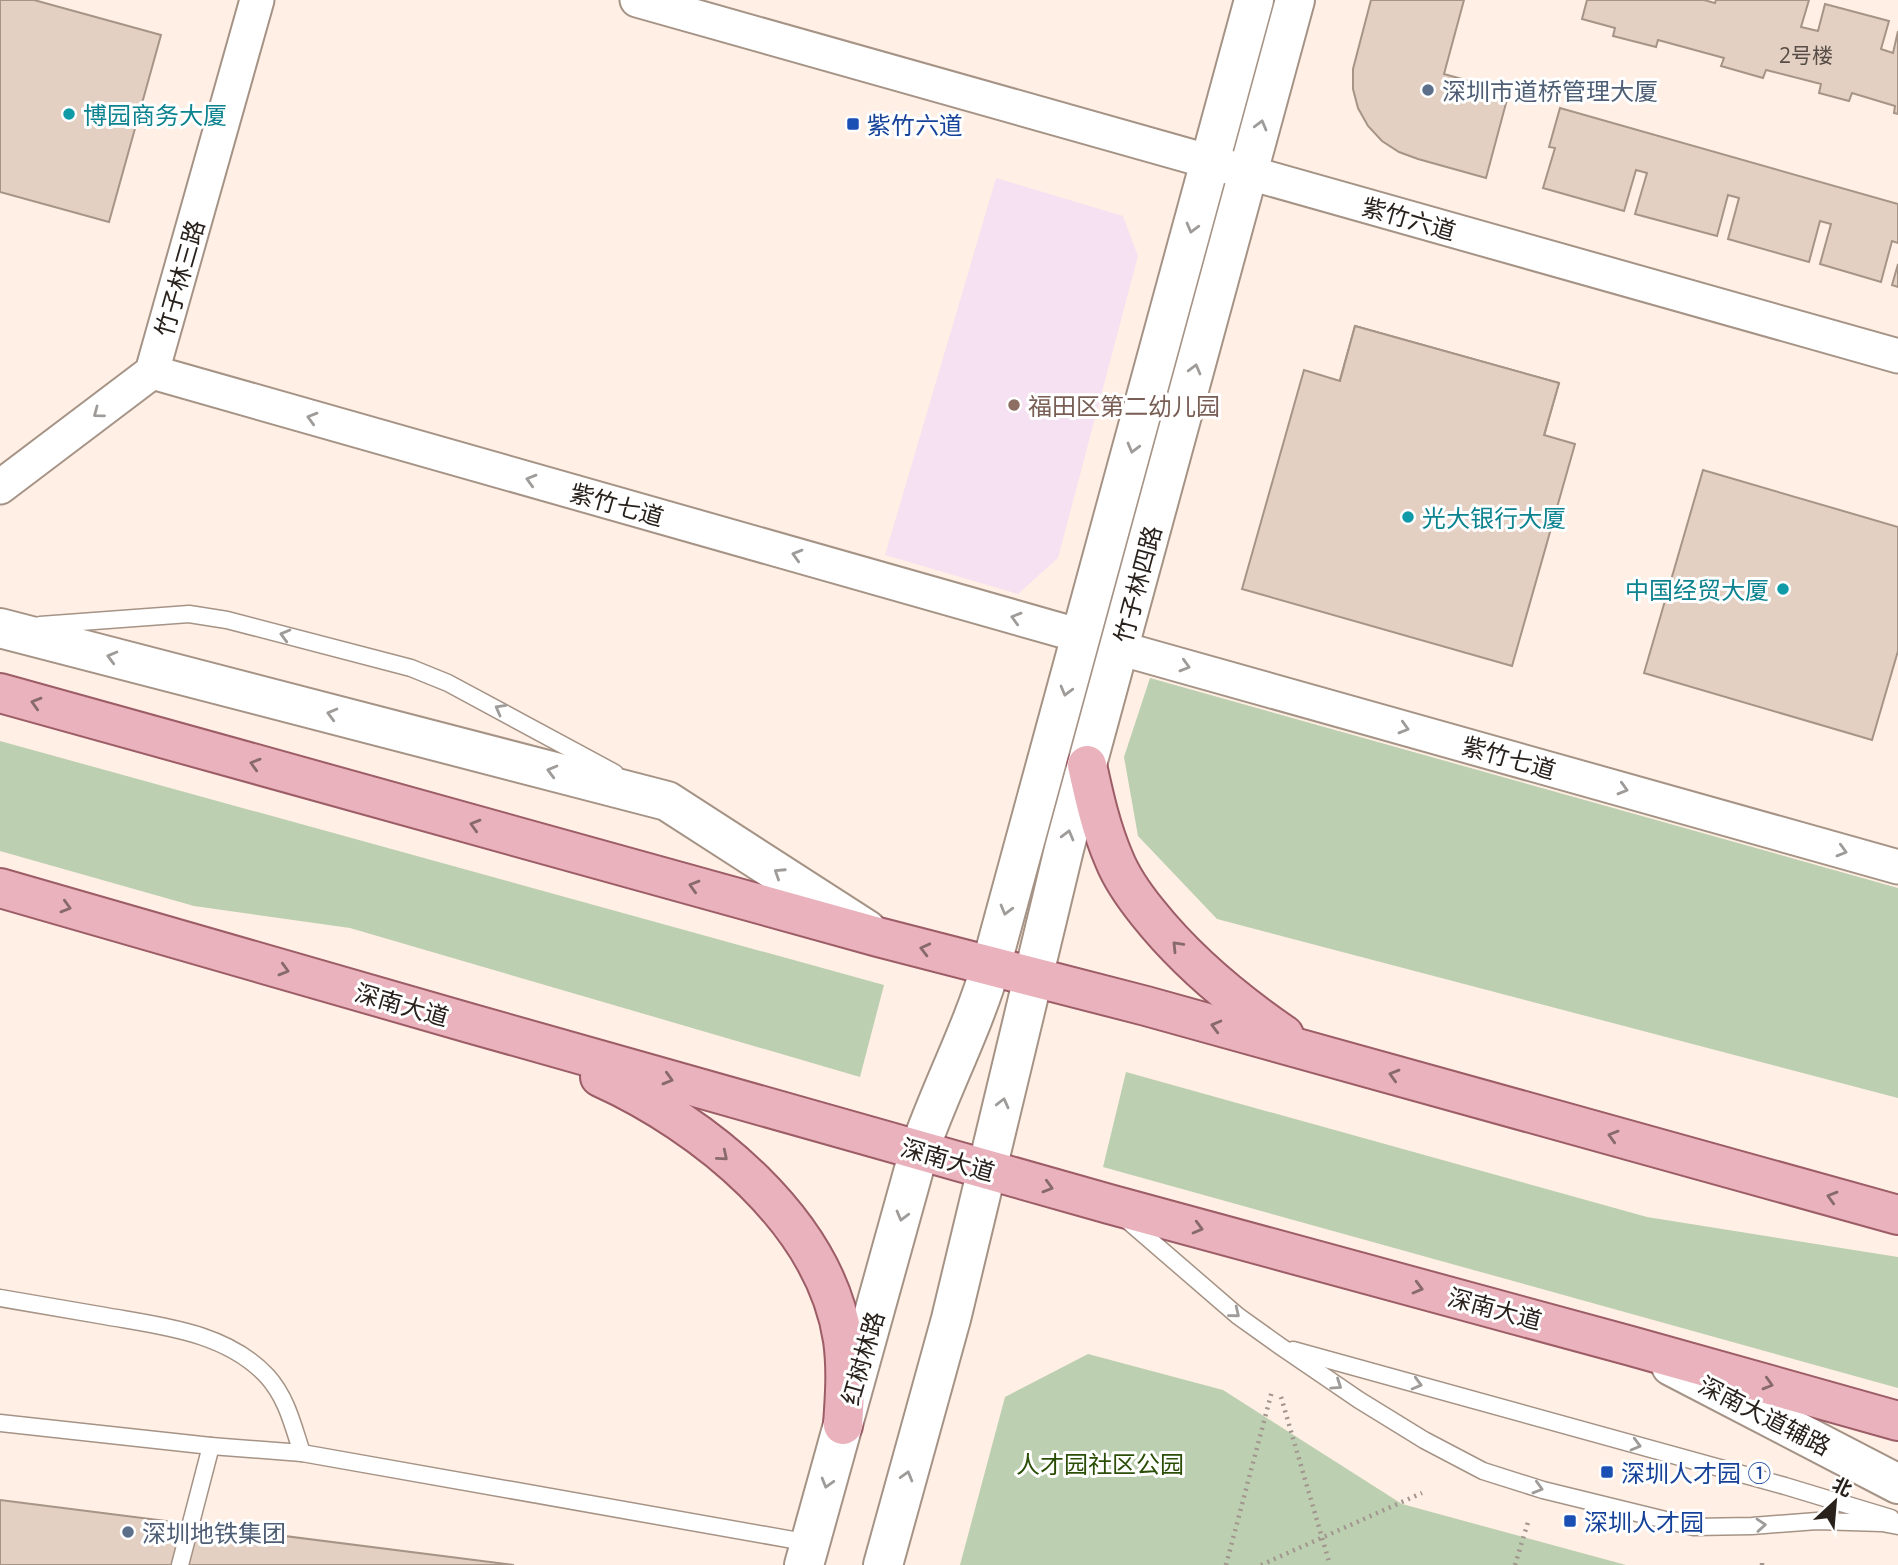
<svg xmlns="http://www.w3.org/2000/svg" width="1898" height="1565" viewBox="0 0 1898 1565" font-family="'Open Sans','Noto Sans SC',sans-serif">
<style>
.education{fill:#f5e1f1}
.green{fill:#bccfb1}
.building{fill:#e4d0c3;stroke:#a69487;stroke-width:2}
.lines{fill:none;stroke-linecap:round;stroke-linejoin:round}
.lane-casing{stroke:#a59386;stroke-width:19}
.street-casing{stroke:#a59386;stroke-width:37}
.secondary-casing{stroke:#a59386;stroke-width:42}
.primary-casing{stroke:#9c5d67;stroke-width:42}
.path{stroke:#a1958d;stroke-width:4.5;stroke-dasharray:2 5;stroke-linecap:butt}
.lane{stroke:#fff;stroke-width:16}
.street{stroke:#fff;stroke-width:33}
.secondary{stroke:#fff;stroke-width:38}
.primary{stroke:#e9b2bc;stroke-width:38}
.oneway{stroke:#9e9b99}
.oneway2{stroke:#886a6c}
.service-dot{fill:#5c6f8a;stroke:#fff;stroke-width:2.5}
.culture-dot{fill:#0f9aa8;stroke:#fff;stroke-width:2.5}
.transit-dot{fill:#1a4fb4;stroke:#fff;stroke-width:2.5}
.education-dot{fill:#8d6e63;stroke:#fff;stroke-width:2.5}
.labels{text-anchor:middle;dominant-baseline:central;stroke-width:6;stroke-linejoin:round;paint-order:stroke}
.number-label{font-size:21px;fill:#574d46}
.service-label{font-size:24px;fill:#4e5e75;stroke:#fff;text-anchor:start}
.culture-label{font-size:24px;fill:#0d838f;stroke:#fff;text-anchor:start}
.transit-label{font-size:24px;fill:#164399;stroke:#fff;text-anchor:start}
.street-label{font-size:24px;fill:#28211c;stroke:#fff}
.education-label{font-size:24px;fill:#785e54;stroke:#fff;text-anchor:start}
.park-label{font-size:24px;fill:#2a4e05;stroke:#fff}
</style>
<rect width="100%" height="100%" fill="#ffefe4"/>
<path class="education" d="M996,178L1123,216L1138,256L1058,558L1018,594L885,555Z"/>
<g class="green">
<path d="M1150,678L1898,888V1098L1217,919L1138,836L1124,757Z"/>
<path d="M0,741L884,985L860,1077L350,928L194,906L0,851Z"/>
<path d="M1126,1072L1647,1217L1898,1257V1388L1103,1167Z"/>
<path d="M1088,1354L1223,1390L1402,1504L1626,1565H960L1005,1397Z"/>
</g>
<g class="building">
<path d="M0,0H34L161,35L109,222L0,192Z"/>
<path d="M1371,0H1464L1444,74L1509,92L1486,178L1418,159L1399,152L1382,141L1368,126L1358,108L1353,89V69Z"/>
<path d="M1587,0H1704L1715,3L1716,0H1809L1801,27L1818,31L1825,4L1889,21L1881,49L1893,53L1898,31V114L1894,113L1895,106L1852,93L1849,101L1819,93L1821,84L1766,70L1763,78L1721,66L1724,58L1658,40L1656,47L1613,36L1615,28L1582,19Z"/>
<path d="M1560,108L1898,204V243L1892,241L1881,282L1820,264L1831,224L1820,221L1809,262L1728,239L1739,198L1728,195L1717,236L1635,214L1647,173L1636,170L1624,211L1543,188L1555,148L1549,147Z"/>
<path d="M1898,264V287L1892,285Z"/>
<path d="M1355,326L1559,383L1499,595L1296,537Z"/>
<path d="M1355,326L1559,383L1544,435L1575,444L1512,666L1242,589L1304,370L1340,381Z"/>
<path d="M1703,470L1898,527V651L1872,740L1644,673Z"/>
<path d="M0,1500L514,1565H0Z"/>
</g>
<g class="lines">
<defs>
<g id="lane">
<path d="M40,625L189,614L227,620L411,668L448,683L615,773"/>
<path d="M1128,1221L1238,1316L1280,1346L1359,1400L1424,1440L1483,1471L1543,1490L1694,1527L1752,1526L1817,1521L1882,1523L1898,1526"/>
<path d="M0,1298C35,1304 70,1310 105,1316C161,1326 226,1332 267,1376C287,1398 293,1426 302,1453"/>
<path d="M1293,1350L1785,1486L1891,1518"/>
<path d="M0,1423L211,1446L302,1453L810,1543"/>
<path d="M180,1565L211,1446"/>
</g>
<g id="street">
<path d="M637,0L1898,356"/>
<path d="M152,372L1081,636"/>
<path d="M0,487L152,372L257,0"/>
<path d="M1119,648L1898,867"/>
</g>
<g id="secondary">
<path d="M0,628L667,801L867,930"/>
<path d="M1671,1366L1898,1484"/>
<path d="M804,1565L919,1151C941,1088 972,1030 991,966L1254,0"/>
<path d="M883,1565L951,1319L1064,849L1295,0"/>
</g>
<g id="primary">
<path d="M0,693L878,937L1146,1006L1898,1215"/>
<path d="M1087,765C1094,797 1101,829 1114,859C1122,879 1135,897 1148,913C1187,962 1233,1000 1284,1035"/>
<path d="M0,888L469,1023L1109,1204L1631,1346L1898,1421"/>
<path d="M600,1077C704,1124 825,1221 843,1340C847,1369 845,1397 843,1425"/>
</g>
</defs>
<use href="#lane" class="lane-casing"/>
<use href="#street" class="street-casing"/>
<use href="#secondary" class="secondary-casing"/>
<use href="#primary" class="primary-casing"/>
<g class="path">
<path d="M1281,1397L1330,1565"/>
<path d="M1226,1565L1272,1391"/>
<path d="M1261,1565L1422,1493"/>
<path d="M1515,1565L1528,1522"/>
<path d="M1762,1565V1563"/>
</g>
<use href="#lane" class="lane"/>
<use href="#street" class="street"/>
<use href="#secondary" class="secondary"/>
<use href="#primary" class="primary"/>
</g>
<defs><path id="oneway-chevron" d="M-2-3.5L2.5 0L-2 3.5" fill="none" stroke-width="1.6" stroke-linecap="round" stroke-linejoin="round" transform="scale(1.75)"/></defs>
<g class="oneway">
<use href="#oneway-chevron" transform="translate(1261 125) rotate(-75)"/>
<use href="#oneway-chevron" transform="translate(1192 228) rotate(105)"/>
<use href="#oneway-chevron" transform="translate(1195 369) rotate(-75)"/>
<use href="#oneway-chevron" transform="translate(98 413) rotate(143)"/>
<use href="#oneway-chevron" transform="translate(312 418) rotate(-164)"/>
<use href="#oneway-chevron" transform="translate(1133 448) rotate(105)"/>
<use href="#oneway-chevron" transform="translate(531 480) rotate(-164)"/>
<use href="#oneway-chevron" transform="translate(797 555) rotate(-164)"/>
<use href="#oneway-chevron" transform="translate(1016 618) rotate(-164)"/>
<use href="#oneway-chevron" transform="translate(285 635) rotate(-165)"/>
<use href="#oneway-chevron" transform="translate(112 657) rotate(-165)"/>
<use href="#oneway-chevron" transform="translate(1185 666) rotate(16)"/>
<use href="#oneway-chevron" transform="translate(1066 691) rotate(105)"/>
<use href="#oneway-chevron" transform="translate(500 709) rotate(-151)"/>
<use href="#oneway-chevron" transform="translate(332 714) rotate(-165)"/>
<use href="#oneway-chevron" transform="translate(1404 728) rotate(16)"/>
<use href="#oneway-chevron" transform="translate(552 771) rotate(-165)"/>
<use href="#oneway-chevron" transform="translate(1623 789) rotate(16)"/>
<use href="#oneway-chevron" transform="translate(1068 835) rotate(-75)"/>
<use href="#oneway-chevron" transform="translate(1842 851) rotate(16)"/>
<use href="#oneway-chevron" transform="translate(779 873) rotate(-147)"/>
<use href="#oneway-chevron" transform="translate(1006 910) rotate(105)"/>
<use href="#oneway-chevron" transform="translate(1003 1103) rotate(-76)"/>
<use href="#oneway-chevron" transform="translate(902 1216) rotate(105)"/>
<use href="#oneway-chevron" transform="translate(1235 1313) rotate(39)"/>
<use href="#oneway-chevron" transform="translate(1417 1384) rotate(15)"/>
<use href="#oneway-chevron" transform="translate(1337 1385) rotate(34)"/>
<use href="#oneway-chevron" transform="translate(1636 1445) rotate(15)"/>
<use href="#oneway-chevron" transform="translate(907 1476) rotate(-74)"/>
<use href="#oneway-chevron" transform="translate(827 1483) rotate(106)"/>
<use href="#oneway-chevron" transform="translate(1538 1488) rotate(16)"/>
<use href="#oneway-chevron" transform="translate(1761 1525) rotate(-4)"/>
</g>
<g class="oneway2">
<use href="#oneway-chevron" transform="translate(36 703) rotate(-164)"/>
<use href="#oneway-chevron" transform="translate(255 764) rotate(-164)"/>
<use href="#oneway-chevron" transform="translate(475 825) rotate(-164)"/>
<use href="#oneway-chevron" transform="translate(694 886) rotate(-164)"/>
<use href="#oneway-chevron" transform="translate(66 907) rotate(16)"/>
<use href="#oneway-chevron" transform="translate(1177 946) rotate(-134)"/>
<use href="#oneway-chevron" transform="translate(925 949) rotate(-166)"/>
<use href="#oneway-chevron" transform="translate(284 970) rotate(16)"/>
<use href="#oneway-chevron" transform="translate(1216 1026) rotate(-165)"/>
<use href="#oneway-chevron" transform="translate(1394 1075) rotate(-164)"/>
<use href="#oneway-chevron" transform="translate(668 1079) rotate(16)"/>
<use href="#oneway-chevron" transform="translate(1613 1136) rotate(-164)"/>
<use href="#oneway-chevron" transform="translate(723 1156) rotate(40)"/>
<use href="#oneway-chevron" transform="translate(1048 1187) rotate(16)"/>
<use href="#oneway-chevron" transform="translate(1832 1197) rotate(-164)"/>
<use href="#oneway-chevron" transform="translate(1198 1228) rotate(15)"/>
<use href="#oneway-chevron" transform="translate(1418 1288) rotate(15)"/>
<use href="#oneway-chevron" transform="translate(1768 1384) rotate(16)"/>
</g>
<g class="service-dot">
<circle cx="1428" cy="90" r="7"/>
<circle cx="128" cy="1532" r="7"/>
</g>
<g class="culture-dot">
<circle cx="69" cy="114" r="7"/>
<circle cx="1408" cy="517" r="7"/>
<circle cx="1783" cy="589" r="7"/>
</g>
<g class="transit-dot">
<rect x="846" y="117" width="14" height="14" rx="3.5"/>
<rect x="1600" y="1465" width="14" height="14" rx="3.5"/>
<rect x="1563" y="1514" width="14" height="14" rx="3.5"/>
</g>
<circle class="education-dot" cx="1014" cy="405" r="7"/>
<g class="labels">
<g class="number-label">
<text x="1806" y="55">2号楼</text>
</g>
<g class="service-label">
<text x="1442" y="90">深圳市道桥管理大厦</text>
<text x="142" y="1532">深圳地铁集团</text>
</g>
<g class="culture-label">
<text x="83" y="114">博园商务大厦</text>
<text x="1422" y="517">光大银行大厦</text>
<text x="1769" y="589" text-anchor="end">中国经贸大厦</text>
</g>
<g class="transit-label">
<text x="867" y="124">紫竹六道</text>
<text x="1621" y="1472">深圳人才园 ①</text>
<text x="1584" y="1521">深圳人才园</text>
</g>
<g class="street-label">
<text transform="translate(1409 218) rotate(16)">紫竹六道</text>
<text transform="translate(179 278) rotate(-74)">竹子林三路</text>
<text transform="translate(617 504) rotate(16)">紫竹七道</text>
<text transform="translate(1137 584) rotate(-75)">竹子林四路</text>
<text transform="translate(1509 757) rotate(16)">紫竹七道</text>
<text transform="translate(402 1004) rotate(16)">深南大道</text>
<text transform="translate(948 1159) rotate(16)">深南大道</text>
<text transform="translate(1495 1308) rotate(15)">深南大道</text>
<text transform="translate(862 1358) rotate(-74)">红树林路</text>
<text transform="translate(1765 1415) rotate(27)">深南大道辅路</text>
</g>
<g class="education-label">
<text x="1028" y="405">福田区第二幼儿园</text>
</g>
<g class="park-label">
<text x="1100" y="1463">人才园社区公园</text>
</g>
</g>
<g transform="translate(1835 1502) rotate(26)" stroke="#ffffff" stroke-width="5" paint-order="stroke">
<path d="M0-5L12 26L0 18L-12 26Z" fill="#28211c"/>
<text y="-10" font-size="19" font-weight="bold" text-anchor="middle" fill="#28211c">北</text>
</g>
</svg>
